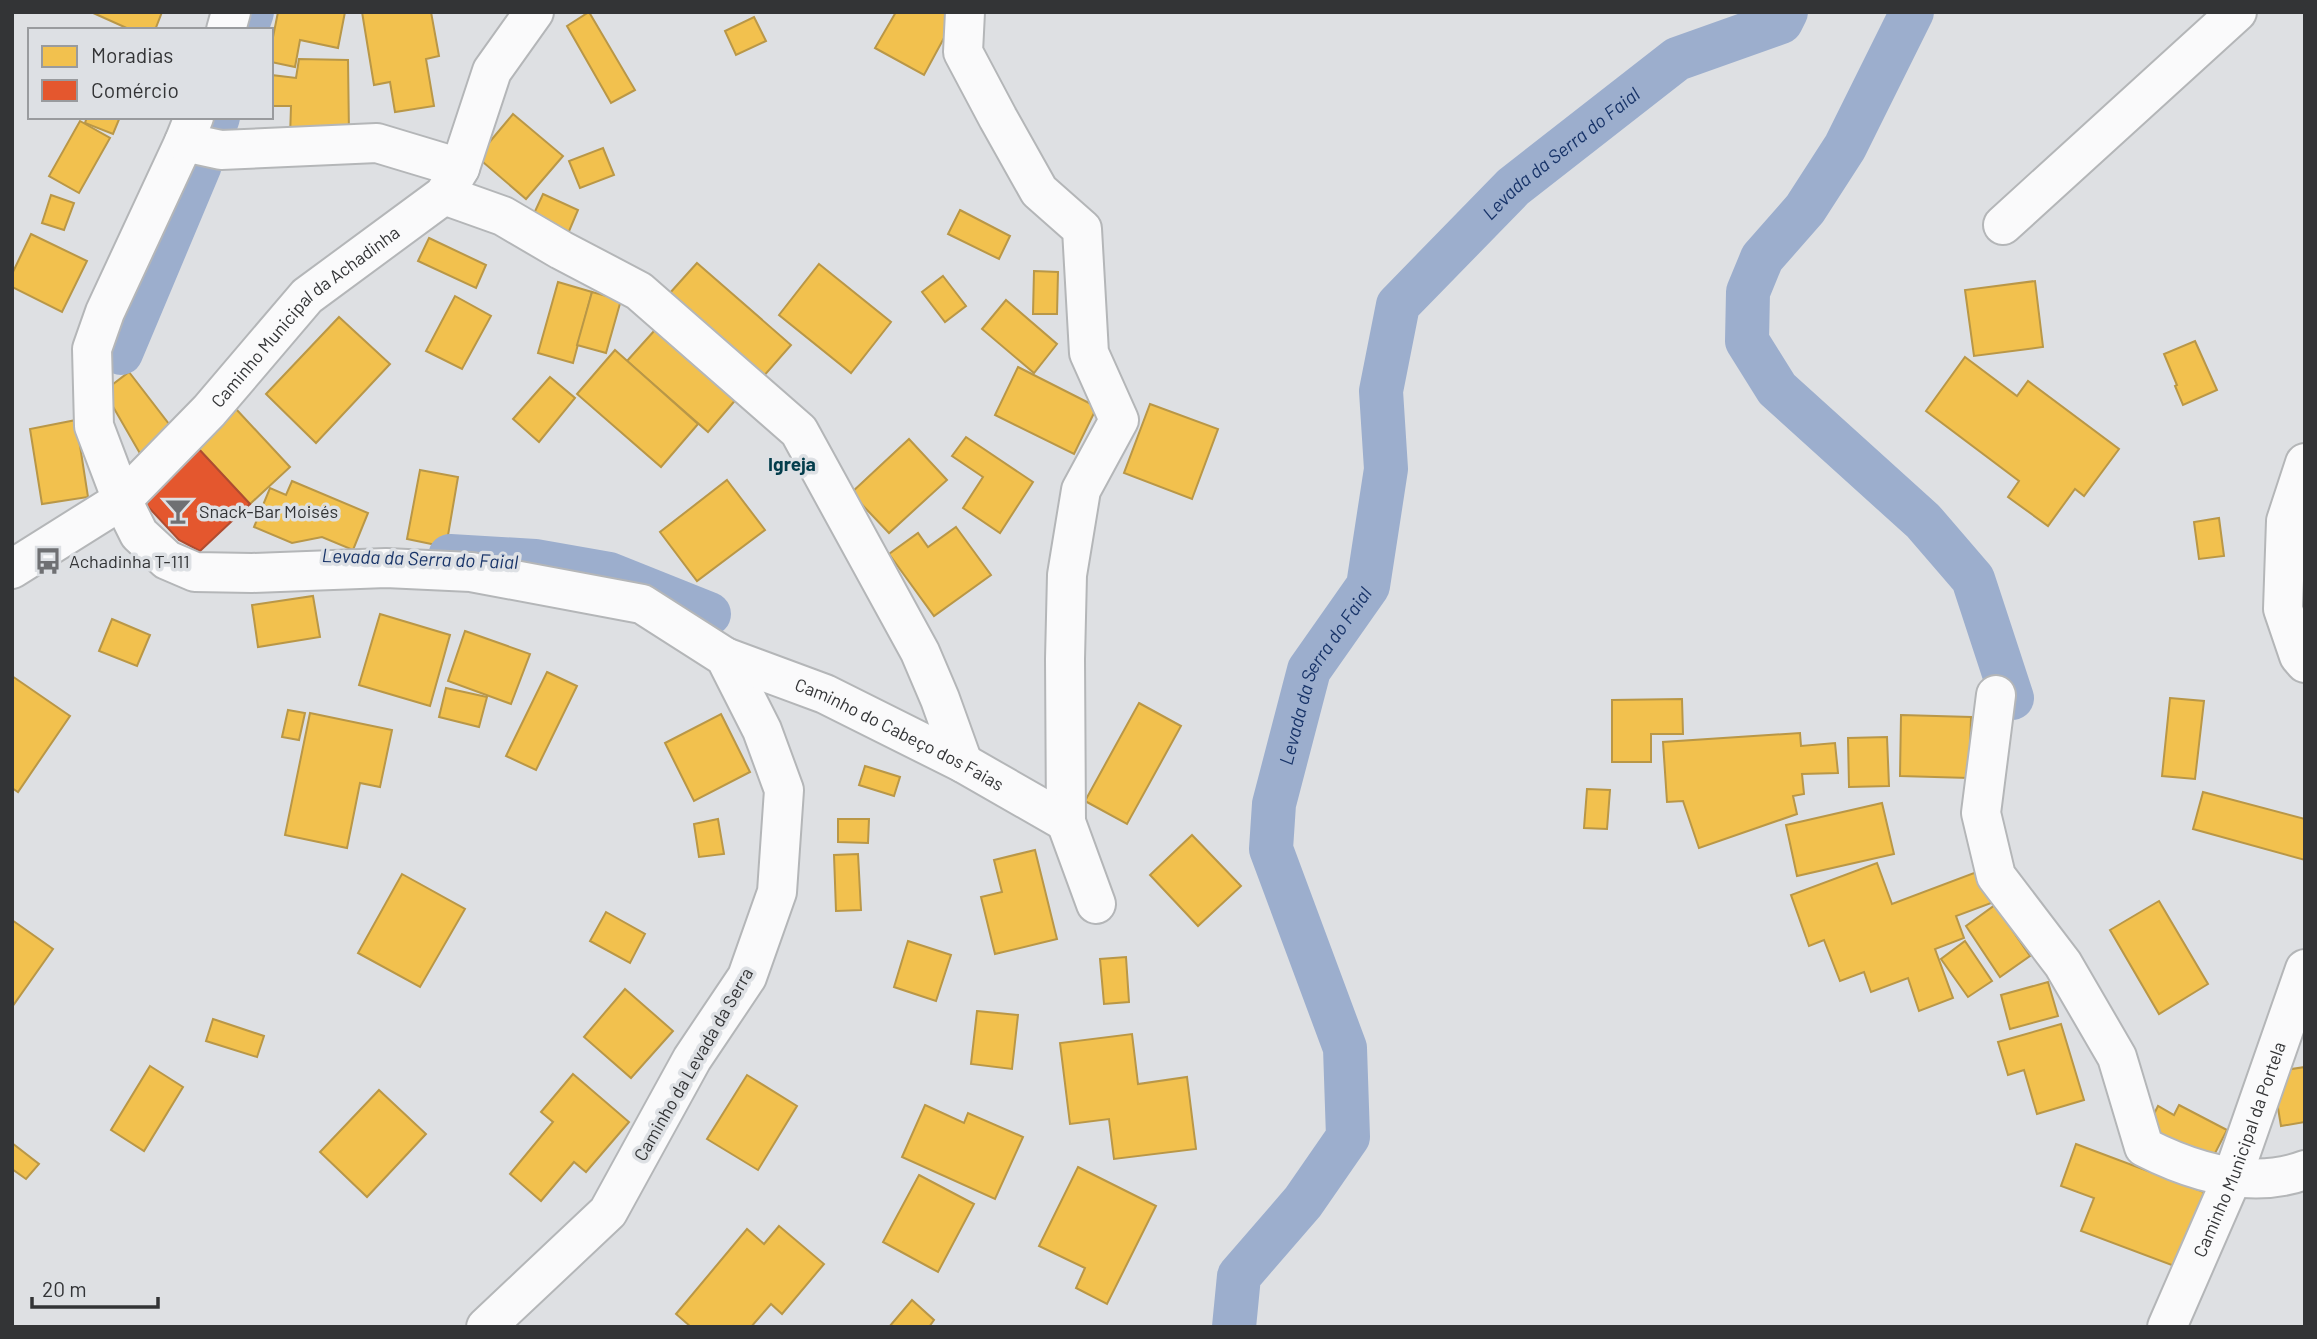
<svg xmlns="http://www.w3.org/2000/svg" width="2317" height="1339" viewBox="0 0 2317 1339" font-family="Barlow,sans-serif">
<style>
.homes{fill:#f2c14e;stroke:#b99747;stroke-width:2}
.shops{fill:#e4572e;stroke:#af4c30;stroke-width:2}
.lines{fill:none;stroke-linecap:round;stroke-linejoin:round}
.canal{stroke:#9caecd;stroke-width:44}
.minor-casing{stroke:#b4b6b8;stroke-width:42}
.minor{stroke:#fafafb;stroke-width:38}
.labels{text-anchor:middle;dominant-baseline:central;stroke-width:7;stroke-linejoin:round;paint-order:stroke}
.street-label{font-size:18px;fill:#333436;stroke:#dde0e4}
.poi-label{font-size:18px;fill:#333436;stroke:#dde0e4;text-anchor:start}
.water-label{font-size:19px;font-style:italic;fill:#183469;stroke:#dde0e4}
.neighbourhood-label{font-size:19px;font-weight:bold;fill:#033d4c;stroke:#dde0e4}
</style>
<rect width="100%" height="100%" fill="#dee0e3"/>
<g class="homes">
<path d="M91,12H162L155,30H131Z"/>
<path d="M278,12H345L338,48L300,40L295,67L271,62V47Z"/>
<path d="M362,12H431L439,56L426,59L434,106L395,112L390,82L374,85Z"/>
<path d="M589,12L635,90L611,103L567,26Z"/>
<path d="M896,12H958L924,75L875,48Z"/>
<path d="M754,17L766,41L736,55L725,31Z"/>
<path d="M299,59L348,60L349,134L290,138L291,106H271V75L296,78Z"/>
<path d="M513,114L563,156L526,199L477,157Z"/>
<path d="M87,117H120L113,134L85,123Z"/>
<path d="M80,121L110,138L79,193L49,176Z"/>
<path d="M603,148L614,175L580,188L569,161Z"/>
<path d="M543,194L578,210L567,236L531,220Z"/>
<path d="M51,195L74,203L64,230L42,223Z"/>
<path d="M960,210L1010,236L999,259L948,234Z"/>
<path d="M31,234L87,261L62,312L12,287V274Z"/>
<path d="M429,238L486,265L476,288L418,261Z"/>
<path d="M697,263L791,345L755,386L660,304Z"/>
<path d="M819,264L891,322L851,373L779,315Z"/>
<path d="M1034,271L1058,272L1057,314H1033Z"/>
<path d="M943,276L966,306L945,322L922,292Z"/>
<path d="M2035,281L2043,347L1974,356L1965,290Z"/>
<path d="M558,282L592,292L573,363L538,353Z"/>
<path d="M592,292L621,300L606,353L577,345Z"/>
<path d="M455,296L491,316L462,369L426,351Z"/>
<path d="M1006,300L1057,344L1034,373L982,329Z"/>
<path d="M339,317L390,364L316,443L266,394Z"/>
<path d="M664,320L744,390L708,432L627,361Z"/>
<path d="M2195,341L2217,390L2183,405L2175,386L2177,385L2164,354Z"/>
<path d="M615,350L698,424L661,467L577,394Z"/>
<path d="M1965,357L2017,396L2028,381L2119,449L2084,496L2075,489L2048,526L2008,497L2019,481L1926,411Z"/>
<path d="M1018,367L1097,407L1074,454L995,415Z"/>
<path d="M129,372L172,428L142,457L104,391Z"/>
<path d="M550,377L575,398L539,442L513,419Z"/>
<path d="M1150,404L1218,429L1192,499L1124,473Z"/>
<path d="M236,409L290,467L250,504L196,446Z"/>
<path d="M76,420L88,497L42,504L30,429Z"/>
<path d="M966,437L1033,482L1000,533L963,508L983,477L952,456Z"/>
<path d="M909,439L947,480L889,533L851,493Z"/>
<path d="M420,470L458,477L446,547L407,539Z"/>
<path d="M727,480L765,530L697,581L660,532Z"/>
<path d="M292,481L368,513L353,550L322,537L292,543L254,527L270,488L286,495Z"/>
<path d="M2219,518L2224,556L2199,559L2194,522Z"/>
<path d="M956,527L991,575L934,616L889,554L918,533L928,547Z"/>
<path d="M313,596L320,637L258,647L252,605Z"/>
<path d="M380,614L450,635L430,706L359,685Z"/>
<path d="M112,619L150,635L137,666L99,651Z"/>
<path d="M465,631L530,654L511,704L448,681Z"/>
<path d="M547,672L577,686L536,770L506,756Z"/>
<path d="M12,676L70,716L18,792L12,788Z"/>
<path d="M446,688L487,697L479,727L439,717Z"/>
<path d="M2170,698L2204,701L2195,779L2162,776Z"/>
<path d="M1682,699L1683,734H1651V762H1612V700Z"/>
<path d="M1139,703L1181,726L1127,824L1085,801Z"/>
<path d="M288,710L305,713L299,740L282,737Z"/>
<path d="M310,713L392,730L380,787L360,783L347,848L285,835Z"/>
<path d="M721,714L750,772L694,801L665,743Z"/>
<path d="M1901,715L1971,717L1969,778L1900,776Z"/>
<path d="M1800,733L1801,746L1835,743L1838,773L1802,774L1804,794L1793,796L1797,814L1699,848L1683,801L1667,802L1663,742Z"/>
<path d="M1887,737L1889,786L1849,787L1848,738Z"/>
<path d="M865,766L900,777L894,796L859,785Z"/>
<path d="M1587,789L1610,790L1607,829L1584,828Z"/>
<path d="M2203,792L2305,819V860L2193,829Z"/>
<path d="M1882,803L1894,854L1797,876L1786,825Z"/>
<path d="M718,819L724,854L699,857L694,824Z"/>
<path d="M838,819H869L868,843L838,842Z"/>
<path d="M1192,835L1241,886L1198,926L1150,875Z"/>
<path d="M1035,850L1057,939L995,954L981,897L1002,892L994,860Z"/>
<path d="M858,854L861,910L836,911L834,855Z"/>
<path d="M1877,863L1892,904L1982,870L1994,902L1956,916L1964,938L1935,949L1953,998L1919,1011L1908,978L1871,992L1864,972L1840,981L1824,940L1809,946L1791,895Z"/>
<path d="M402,874L465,909L420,987L358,953Z"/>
<path d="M2159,901L2208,984L2159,1014L2110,930Z"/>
<path d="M1995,905L2030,956L2000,977L1966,926Z"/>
<path d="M606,912L645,934L630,963L590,941Z"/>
<path d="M12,920L53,949L12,1007Z"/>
<path d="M908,941L951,955L936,1001L894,987Z"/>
<path d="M1965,941L1992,981L1968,997L1941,959Z"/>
<path d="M1126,957L1129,1002L1104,1004L1100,959Z"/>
<path d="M2048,982L2058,1016L2010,1029L2001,995Z"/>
<path d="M625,989L673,1031L631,1078L584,1037Z"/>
<path d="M977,1011L1018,1015L1012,1069L971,1064Z"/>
<path d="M213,1019L264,1036L257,1057L206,1041Z"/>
<path d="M2061,1024L2084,1100L2037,1114L2024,1070L2008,1075L1998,1042Z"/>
<path d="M1132,1034L1138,1084L1187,1077L1196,1149L1114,1159L1109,1119L1070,1124L1060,1043Z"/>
<path d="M150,1066L183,1087L144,1151L111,1130Z"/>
<path d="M2305,1067V1122L2281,1126L2272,1072Z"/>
<path d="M573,1074L629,1122L586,1172L574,1162L541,1201L510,1174L553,1122L541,1112Z"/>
<path d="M747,1075L797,1106L758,1170L707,1139Z"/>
<path d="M379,1090L426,1134L367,1197L320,1152Z"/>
<path d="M925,1105L964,1123L968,1113L1023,1137L995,1199L902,1157Z"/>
<path d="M2179,1105L2227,1130L2211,1161L2147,1128L2158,1106L2174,1115Z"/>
<path d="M12,1143L39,1164L26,1179L12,1169Z"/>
<path d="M2076,1144L2204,1192L2177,1267L2081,1231L2094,1198L2061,1186Z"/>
<path d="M1078,1167L1156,1206L1107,1304L1076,1288L1085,1268L1039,1246Z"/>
<path d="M919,1175L974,1204L938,1272L883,1242Z"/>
<path d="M779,1226L824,1264L782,1314L771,1304L751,1327H691L676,1314L747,1229L764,1244Z"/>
<path d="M912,1300L934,1320L929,1327H889Z"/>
</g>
<path class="shops" d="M196,446L250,504L200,551L179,540L140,498Z"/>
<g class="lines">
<g class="canal">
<path d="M1912,12L1845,147L1805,209L1762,258L1748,292L1747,341L1777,389L1923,521L1973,579L2012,698"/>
<path d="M246,30L252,12"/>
<path d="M215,126L218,117"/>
<path d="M121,353L200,165"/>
<path d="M450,556L535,561L609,574L709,614"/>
<path id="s1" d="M1234,1327L1239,1276L1303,1202L1348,1137L1345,1048L1271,849L1274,804L1309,670L1368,586L1386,469L1381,391L1398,305L1513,187L1677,59L1781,22L1786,12"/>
</g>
<defs>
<g id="minor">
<path d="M965,12L963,52L998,118L1039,191L1082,229L1089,353L1119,420L1081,490L1067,575L1065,659L1066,822L1096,904"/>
<path d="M226,30L231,12"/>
<path d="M194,117L184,142L105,312L92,349L94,426L122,500L139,534L167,560L195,572L252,573L386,568L471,572L642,604L725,657L762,730L784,790L777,892L747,977L692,1059L608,1212L486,1327"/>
<path d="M184,142L221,150L377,143L460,168"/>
<path d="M444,195L503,216L561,250L639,291L799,431L920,652L940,699L963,763"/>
<path d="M2003,225L2237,12"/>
<path d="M2305,463L2286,521L2283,609L2299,656L2305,663"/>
<path id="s2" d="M12,569L122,500L209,411L307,296L444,195L460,168L492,71L534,12"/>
<path id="s3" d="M725,657L825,694L963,763L1066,822"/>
<path d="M1996,695L1981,813L1996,876L2063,964L2117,1057L2144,1147C2193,1172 2251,1190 2305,1170"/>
<path id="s4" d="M2167,1327L2232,1178L2305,969"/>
</g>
</defs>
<use href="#minor" class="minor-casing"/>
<use href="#minor" class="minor"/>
</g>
<defs>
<symbol id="bar-bare" viewBox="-9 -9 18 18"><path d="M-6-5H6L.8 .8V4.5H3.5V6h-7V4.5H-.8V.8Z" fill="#6f7073" stroke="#dde0e4" stroke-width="2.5" paint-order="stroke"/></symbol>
<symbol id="bus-bare" viewBox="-9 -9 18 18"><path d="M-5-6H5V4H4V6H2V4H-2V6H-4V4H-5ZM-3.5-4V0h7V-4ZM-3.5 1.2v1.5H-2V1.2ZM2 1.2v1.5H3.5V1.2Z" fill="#6f7073" stroke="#dde0e4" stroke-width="2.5" paint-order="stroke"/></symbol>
</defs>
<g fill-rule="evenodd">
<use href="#bar-bare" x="159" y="492" width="38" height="38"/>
<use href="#bus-bare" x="29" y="542" width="38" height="38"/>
</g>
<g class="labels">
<g class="street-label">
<text stroke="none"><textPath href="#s2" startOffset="390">Caminho Municipal da Achadinha</textPath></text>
<text stroke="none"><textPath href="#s3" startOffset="191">Caminho do Cabeço dos Faias</textPath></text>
<text transform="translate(693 1064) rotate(-60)">Caminho da Levada da Serra</text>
<text stroke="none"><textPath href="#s4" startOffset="192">Caminho Municipal da Portela</textPath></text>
</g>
<g class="poi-label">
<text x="199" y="511">Snack-Bar Moisés</text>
<text x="69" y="561">Achadinha T-111</text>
</g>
<g class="water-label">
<text stroke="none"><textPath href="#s1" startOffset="1323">Levada da Serra do Faial</textPath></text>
<text transform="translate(420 558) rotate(2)">Levada da Serra do Faial</text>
<text stroke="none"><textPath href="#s1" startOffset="714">Levada da Serra do Faial</textPath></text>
</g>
<g class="neighbourhood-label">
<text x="792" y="463">Igreja</text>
</g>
</g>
<rect width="2317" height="1339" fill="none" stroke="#333436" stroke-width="28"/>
<rect x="28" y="28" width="245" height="91" fill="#dde0e4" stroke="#999b9e" stroke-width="2"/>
<rect x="42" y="46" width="35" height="21" fill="#f2c14e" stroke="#999b9e" stroke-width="2"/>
<text x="91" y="63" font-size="21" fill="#333436">Moradias</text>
<rect x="42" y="80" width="35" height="21" fill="#e4572e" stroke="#999b9e" stroke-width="2"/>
<text x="91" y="98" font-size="21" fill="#333436">Comércio</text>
<path d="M32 1297v10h126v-10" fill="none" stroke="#333436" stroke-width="3.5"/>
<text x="42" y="1297" font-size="21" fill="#333436" stroke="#dde0e4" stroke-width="5" paint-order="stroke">20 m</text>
</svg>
